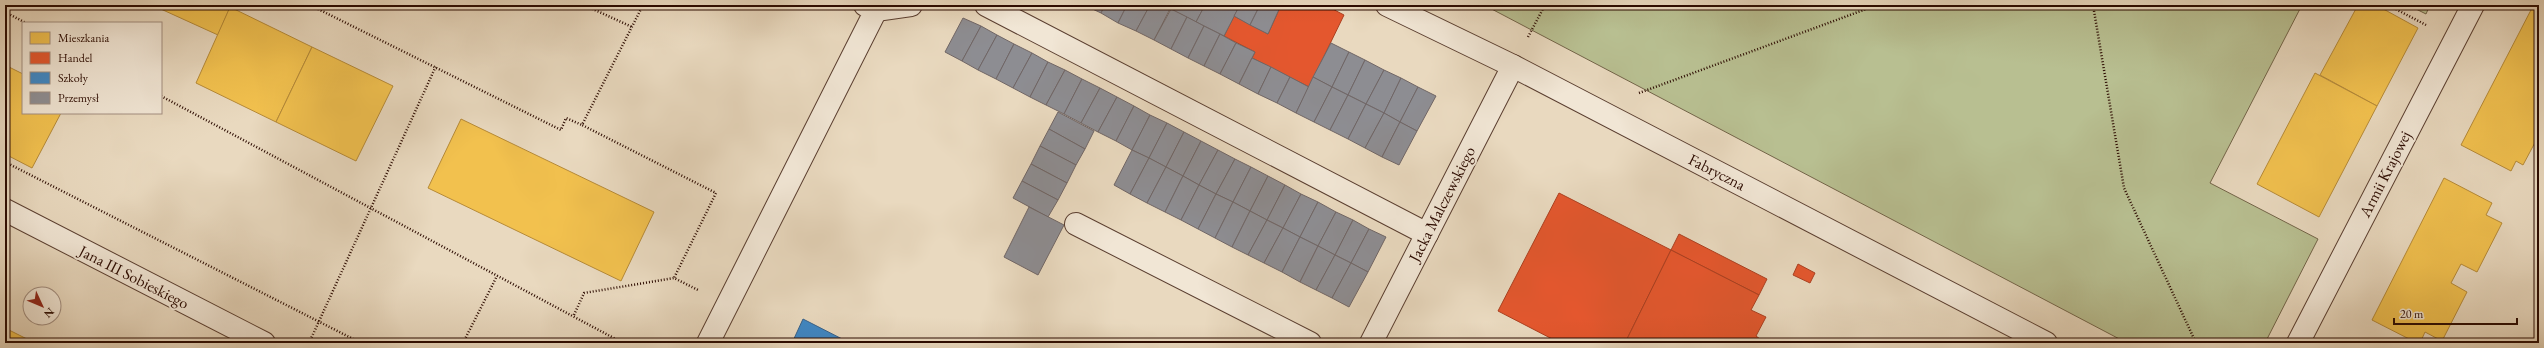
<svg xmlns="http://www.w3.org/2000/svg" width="2544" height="348" viewBox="0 0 2544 348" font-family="'EB Garamond',serif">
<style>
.green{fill:#b8bf91;stroke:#726448}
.homes{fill:#f2c14e;stroke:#b68a37}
.shops{fill:#e4572e;stroke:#ac4020}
.schools{fill:#3f88c5;stroke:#39628a}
.industry{fill:#8d8d92;stroke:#706666}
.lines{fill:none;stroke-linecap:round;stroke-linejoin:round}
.service-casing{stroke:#5a3e30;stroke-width:24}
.minor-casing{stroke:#5a3e30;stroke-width:24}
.path{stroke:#2b0a00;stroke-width:2.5;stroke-dasharray:1 2;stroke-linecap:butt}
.service{stroke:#f1e6d5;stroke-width:22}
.minor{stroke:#f1e6d5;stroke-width:22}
.labels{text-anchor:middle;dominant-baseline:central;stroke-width:4;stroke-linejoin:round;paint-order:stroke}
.street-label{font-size:16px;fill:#2b0a00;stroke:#f1e6d5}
</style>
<rect width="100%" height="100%" fill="#e9d9bf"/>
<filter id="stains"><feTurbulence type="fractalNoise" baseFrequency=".005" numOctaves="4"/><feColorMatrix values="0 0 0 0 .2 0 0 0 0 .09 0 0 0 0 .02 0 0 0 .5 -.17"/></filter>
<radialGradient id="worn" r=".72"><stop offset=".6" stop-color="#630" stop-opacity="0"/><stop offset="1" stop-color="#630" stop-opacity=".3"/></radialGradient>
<g class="green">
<path d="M1484,5H2302L2210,183L2318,239L2265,343H2127Z"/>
<path d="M2408,5H2430L2426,14Z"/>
</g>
<g class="homes">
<path d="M152,5H231L218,35Z"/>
<path d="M2358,5H2376L2418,28L2377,106L2320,75Z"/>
<path d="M230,7L312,47L276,122L196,83Z"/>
<path d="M2532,8L2539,12V135L2523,165L2516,161L2511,171L2461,145Z"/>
<path d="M312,47L393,86L356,161L276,122Z"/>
<path d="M5,65L23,74V113H61L32,168L5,154Z"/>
<path d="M2315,73L2377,106L2319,217L2257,184Z"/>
<path d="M461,119L654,212L621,281L428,188Z"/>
<path d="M2444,178L2492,203L2486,215L2502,223L2477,272L2461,264L2451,283L2467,292L2442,341L2425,332L2420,343H2417L2372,320Z"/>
<path d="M5,328L35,343H5Z"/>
</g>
<g class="shops">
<path d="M1281,5H1325L1344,15L1309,87L1252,58L1255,52L1224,36L1234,16L1268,34Z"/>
<path d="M1559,193L1671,250L1625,343H1560L1498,311Z"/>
<path d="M1679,234L1767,279L1759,295L1671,250Z"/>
<path d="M1671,250L1759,295L1751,310L1766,317L1756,336L1760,339L1758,343H1625Z"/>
<path d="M1798,264L1815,273L1810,283L1793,275Z"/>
</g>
<path class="schools" d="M803,319L850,343H792Z"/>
<g class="industry">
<path d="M1084,5H1105L1101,13Z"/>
<path d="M1105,5H1127L1118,23L1101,13Z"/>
<path d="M1127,5H1150L1136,31L1118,23Z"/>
<path d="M1150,5H1172L1154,40L1136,31Z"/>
<path d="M1172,5H1205L1196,22L1171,9Z"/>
<path d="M1205,5H1240L1224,36L1196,22Z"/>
<path d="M1240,5H1260L1250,25L1234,16Z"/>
<path d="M1260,5H1281L1268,34L1250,25Z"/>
<path d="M1171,9L1187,17L1171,49L1154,40Z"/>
<path d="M1187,17L1204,26L1188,58L1171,49Z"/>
<path d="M963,18L981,26L962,61L945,52Z"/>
<path d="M981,26L997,35L978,70L962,61Z"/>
<path d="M1204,26L1220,34L1204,66L1188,58Z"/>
<path d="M1220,34L1236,43L1220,74L1204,66Z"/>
<path d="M997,35L1014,44L996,79L978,70Z"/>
<path d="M1236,43L1255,52L1239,84L1220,74Z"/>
<path d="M1331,43L1349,52L1332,87L1313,77Z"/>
<path d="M1014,44L1032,53L1013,88L996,79Z"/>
<path d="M1349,52L1365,60L1348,95L1332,87Z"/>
<path d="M1032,53L1048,62L1030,97L1013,88Z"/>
<path d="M1252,58L1271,67L1258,94L1239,84Z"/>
<path d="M1365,60L1384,70L1366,104L1348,95Z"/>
<path d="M1048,62L1065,70L1046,105L1030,97Z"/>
<path d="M1271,67L1290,77L1277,103L1258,94Z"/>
<path d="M1065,70L1082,79L1064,114L1046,105Z"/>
<path d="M1384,70L1401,78L1384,113L1366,104Z"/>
<path d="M1290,77L1309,87L1296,113L1277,103Z"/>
<path d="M1313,77L1332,87L1314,122L1296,113Z"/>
<path d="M1401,78L1418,87L1400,122L1384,113Z"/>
<path d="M1082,79L1100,88L1081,123L1064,114Z"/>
<path d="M1332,87L1348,95L1330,130L1314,122Z"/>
<path d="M1418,87L1436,96L1417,131L1400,122Z"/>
<path d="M1100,88L1117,97L1098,132L1081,123Z"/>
<path d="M1348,95L1366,104L1348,139L1330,130Z"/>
<path d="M1117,97L1134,106L1116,141L1098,132Z"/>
<path d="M1366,104L1384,113L1365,148L1348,139Z"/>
<path d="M1134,106L1150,115L1132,150L1116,141Z"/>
<path d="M1058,112L1094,131L1085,149L1049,129Z"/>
<path d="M1384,113L1400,122L1382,157L1365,148Z"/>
<path d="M1150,115L1167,123L1149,158L1132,150Z"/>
<path d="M1400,122L1417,131L1399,165L1382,157Z"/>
<path d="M1167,123L1184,132L1166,167L1149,158Z"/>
<path d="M1049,129L1085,149L1076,165L1040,146Z"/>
<path d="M1184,132L1201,141L1183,176L1166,167Z"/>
<path d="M1201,141L1218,150L1199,185L1183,176Z"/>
<path d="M1040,146L1076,165L1067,183L1031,164Z"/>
<path d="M1132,150L1149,158L1130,194L1114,185Z"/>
<path d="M1218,150L1235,159L1216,194L1199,185Z"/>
<path d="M1149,158L1166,167L1147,203L1130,194Z"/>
<path d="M1235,159L1251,167L1233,202L1216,194Z"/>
<path d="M1031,164L1067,183L1058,200L1022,181Z"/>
<path d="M1166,167L1183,176L1165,212L1147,203Z"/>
<path d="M1251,167L1268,176L1250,211L1233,202Z"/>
<path d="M1183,176L1199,185L1181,220L1165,212Z"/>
<path d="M1268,176L1285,185L1267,220L1250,211Z"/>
<path d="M1022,181L1058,200L1048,217L1013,198Z"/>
<path d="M1199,185L1216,194L1198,229L1181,220Z"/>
<path d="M1285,185L1301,194L1283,228L1267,220Z"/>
<path d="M1216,194L1233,202L1215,238L1198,229Z"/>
<path d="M1301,194L1318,202L1300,237L1283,228Z"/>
<path d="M1233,202L1250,211L1232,247L1215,238Z"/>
<path d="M1318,202L1336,212L1318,246L1300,237Z"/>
<path d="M1029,207L1064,225L1038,275L1004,257Z"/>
<path d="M1250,211L1267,220L1248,255L1232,247Z"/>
<path d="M1336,212L1353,220L1335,255L1318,246Z"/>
<path d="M1267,220L1283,228L1264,263L1248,255Z"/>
<path d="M1353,220L1369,229L1351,263L1335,255Z"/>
<path d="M1283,228L1300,237L1282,272L1264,263Z"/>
<path d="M1369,229L1386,237L1368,272L1351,263Z"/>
<path d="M1300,237L1318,246L1300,282L1282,272Z"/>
<path d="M1318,246L1335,255L1316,290L1300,282Z"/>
<path d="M1335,255L1351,263L1332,298L1316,290Z"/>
<path d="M1351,263L1368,272L1349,307L1332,298Z"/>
</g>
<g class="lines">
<defs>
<g id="service">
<path d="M986,5L1427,234"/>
<path d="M876,10L911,5"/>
<path d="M1076,224L1310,343"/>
<path d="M708,343L876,10L865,5"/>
</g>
<g id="minor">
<path d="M1387,5L1513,66L2046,343"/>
<path d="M5,210L264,343"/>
<path d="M1371,343L1513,66"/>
<path d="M2298,343L2473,5"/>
</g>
</defs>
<use href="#service" class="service-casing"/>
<use href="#minor" class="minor-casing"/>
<g class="path">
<path d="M310,5L561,130L566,118L582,125"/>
<path d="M584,5L632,27"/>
<path d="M643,5L582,125L716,193L674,278"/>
<path d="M2093,5L2124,188L2196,343"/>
<path d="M2388,5L2426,25"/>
<path d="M5,12L26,23"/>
<path d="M1528,37L1545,5"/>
<path d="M1639,93L1877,5"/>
<path d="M161,96L623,343"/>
<path d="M5,162L361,343"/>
<path d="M574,315L584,293L674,278L698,290"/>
<path d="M309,343L436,66"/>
<path d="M463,343L497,276"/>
</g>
<use href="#service" class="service"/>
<use href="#minor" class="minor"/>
</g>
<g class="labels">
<g class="street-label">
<text transform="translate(1717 172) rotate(27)">Fabryczna</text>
<text transform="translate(2385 174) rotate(-63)">Armii Krajowej</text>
<text transform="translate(1442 204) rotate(-63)">Jacka Malczewskiego</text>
<text transform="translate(134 277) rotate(27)">Jana III Sobieskiego</text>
</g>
</g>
<rect width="2544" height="348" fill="none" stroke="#e9d9bf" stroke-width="20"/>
<rect x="6" y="6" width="2532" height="336" fill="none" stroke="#2b0a00" stroke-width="2"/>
<rect x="10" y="10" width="2524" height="328" fill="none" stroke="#2b0a00"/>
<rect x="22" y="22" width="140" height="92" fill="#f1e6d5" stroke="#a28e80"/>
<rect x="30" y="32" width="20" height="12" fill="#f2c14e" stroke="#a28e80"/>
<text x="58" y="42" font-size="12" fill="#2b0a00">Mieszkania</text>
<rect x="30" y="52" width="20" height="12" fill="#e4572e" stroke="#a28e80"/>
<text x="58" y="62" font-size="12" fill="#2b0a00">Handel</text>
<rect x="30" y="72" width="20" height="12" fill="#3f88c5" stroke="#a28e80"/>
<text x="58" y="82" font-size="12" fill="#2b0a00">Szkoły</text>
<rect x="30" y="92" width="20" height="12" fill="#8d8d92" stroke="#a28e80"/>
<text x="58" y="102" font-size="12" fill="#2b0a00">Przemysł</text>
<g transform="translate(42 306) rotate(134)"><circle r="19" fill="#f1e6d5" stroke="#a28e80"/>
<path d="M0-3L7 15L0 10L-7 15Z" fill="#8f2418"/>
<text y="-6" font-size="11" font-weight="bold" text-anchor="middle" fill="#2b0a00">N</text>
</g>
<path d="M2394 318v6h123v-6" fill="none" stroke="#2b0a00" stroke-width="2"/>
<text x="2400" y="318" font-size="12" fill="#2b0a00" stroke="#f1e6d5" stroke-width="3" paint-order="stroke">20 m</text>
<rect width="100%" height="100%" filter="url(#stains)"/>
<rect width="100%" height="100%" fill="url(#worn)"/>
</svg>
